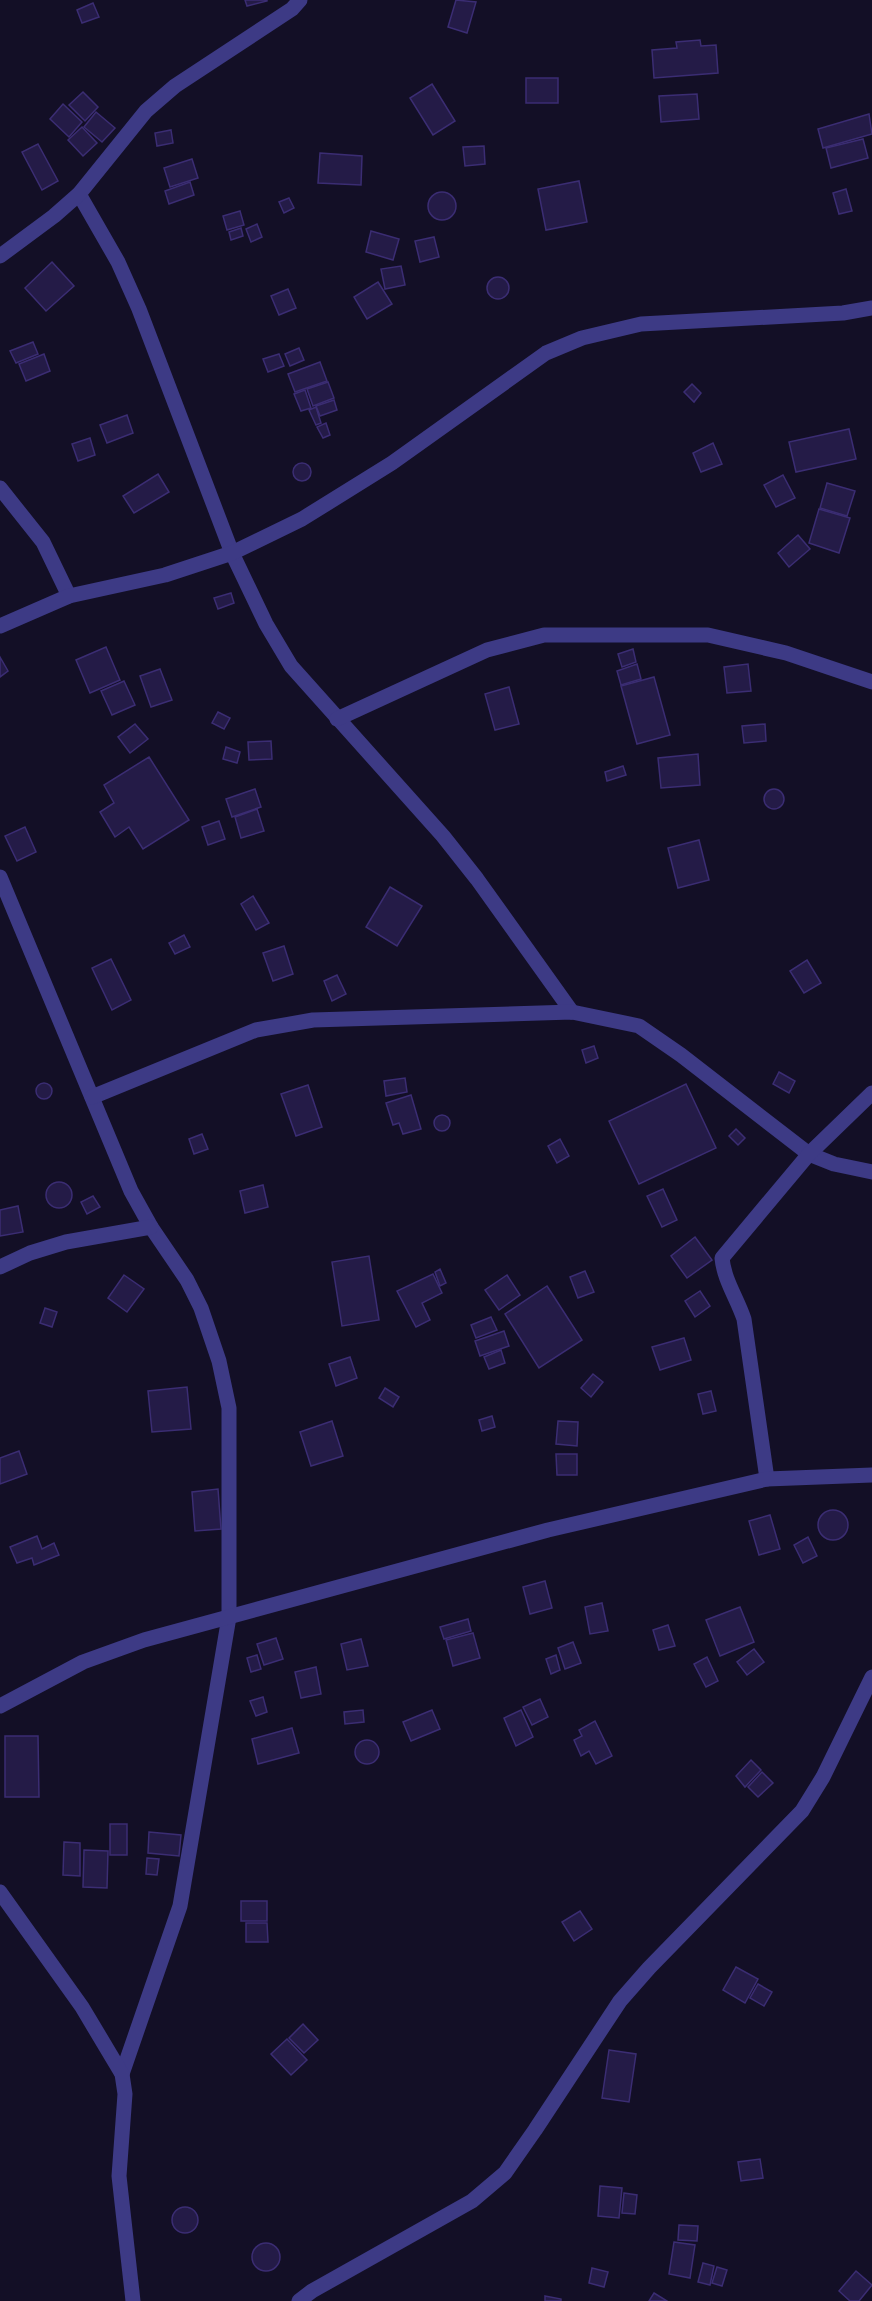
<svg xmlns="http://www.w3.org/2000/svg" width="872" height="2301" viewBox="0 0 872 2301" font-family="Roboto,sans-serif">
<style>
.building{fill:#241b47;stroke:#3b2d73;stroke-width:1.5}
.lines{fill:none;stroke-linecap:round;stroke-linejoin:round}
.minor{stroke:#3d3a85;stroke-width:15}
</style>
<rect width="100%" height="100%" fill="#130f26"/>
<g class="building">
<path d="M245,0H267V1L247,6Z"/>
<path d="M456,0L476,2L467,33L448,27Z"/>
<path d="M93,3L99,17L82,23L77,10Z"/>
<path d="M700,40L701,46L716,45L718,73L654,78L652,50L677,48L676,42Z"/>
<rect x="526" y="78" width="32" height="25"/>
<path d="M432,84L455,121L433,135L410,98Z"/>
<path d="M83,92L98,107L85,121L69,105Z"/>
<path d="M697,94L699,119L661,122L659,96Z"/>
<path d="M63,104L82,122L69,137L50,119Z"/>
<path d="M96,112L115,128L102,142L84,127Z"/>
<path d="M869,114L872,134L823,148L818,129Z"/>
<path d="M82,127L97,143L83,156L68,140Z"/>
<path d="M171,130L173,143L157,146L155,133Z"/>
<path d="M863,139L868,158L831,168L826,148Z"/>
<path d="M38,144L58,181L42,190L22,152Z"/>
<path d="M484,146L485,164L465,166L463,147Z"/>
<path d="M320,153L362,156L361,185L318,183Z"/>
<path d="M192,159L198,178L170,187L164,168Z"/>
<path d="M579,181L587,222L546,230L538,189Z"/>
<path d="M190,182L194,195L169,204L165,191Z"/>
<path d="M846,189L852,211L839,214L833,193Z"/>
<circle cx="442" cy="206" r="14"/>
<path d="M289,198L294,208L284,213L279,202Z"/>
<path d="M240,211L244,225L227,230L223,216Z"/>
<path d="M257,224L262,237L251,242L246,229Z"/>
<path d="M241,228L243,236L231,240L229,232Z"/>
<path d="M371,231L399,239L393,260L366,252Z"/>
<path d="M434,237L439,257L420,262L415,241Z"/>
<path d="M52,262L74,286L46,311L25,288Z"/>
<path d="M401,266L405,285L385,289L381,269Z"/>
<circle cx="498" cy="288" r="11"/>
<path d="M378,282L392,304L367,319L354,297Z"/>
<path d="M288,289L296,308L279,315L271,296Z"/>
<path d="M33,342L38,354L16,363L10,351Z"/>
<path d="M299,348L304,360L290,366L285,354Z"/>
<path d="M44,354L50,371L26,381L19,364Z"/>
<path d="M279,354L284,366L268,372L263,359Z"/>
<path d="M320,362L327,381L295,392L288,374Z"/>
<path d="M328,382L334,398L313,406L307,389Z"/>
<path d="M692,384L701,393L694,402L684,392Z"/>
<path d="M305,390L311,408L301,411L294,394Z"/>
<path d="M334,400L337,410L320,416L316,406Z"/>
<path d="M316,407L321,423L316,425L309,410Z"/>
<path d="M127,415L133,433L107,443L100,425Z"/>
<path d="M326,423L330,435L323,438L317,427Z"/>
<path d="M849,429L856,459L796,472L789,442Z"/>
<path d="M90,438L95,455L78,461L72,444Z"/>
<path d="M713,443L722,464L701,472L693,453Z"/>
<circle cx="302" cy="472" r="9"/>
<path d="M158,474L169,492L134,513L123,496Z"/>
<path d="M783,475L795,498L776,507L764,485Z"/>
<path d="M827,483L855,491L847,516L820,508Z"/>
<path d="M819,509L850,518L839,553L809,543Z"/>
<path d="M798,535L810,549L789,567L778,553Z"/>
<path d="M231,593L234,603L218,609L214,598Z"/>
<path d="M106,647L120,680L90,693L76,660Z"/>
<path d="M633,649L636,662L622,667L618,654Z"/>
<path d="M0,657L8,671L0,677Z"/>
<path d="M637,664L641,679L621,685L617,671Z"/>
<path d="M748,664L751,691L727,693L724,667Z"/>
<path d="M160,669L172,700L151,707L140,676Z"/>
<path d="M654,677L670,735L637,744L621,686Z"/>
<path d="M124,681L135,705L112,715L101,691Z"/>
<path d="M509,687L519,724L495,730L485,694Z"/>
<path d="M218,712L230,718L224,729L212,723Z"/>
<path d="M135,724L148,739L130,753L118,737Z"/>
<path d="M765,724L766,741L744,743L742,726Z"/>
<path d="M271,741L272,759L249,760L248,742Z"/>
<path d="M226,747L240,752L237,763L223,759Z"/>
<path d="M698,754L700,785L661,788L658,758Z"/>
<path d="M149,757L189,820L143,849L129,827L115,837L100,812L114,803L104,785Z"/>
<path d="M623,766L626,775L607,781L605,772Z"/>
<circle cx="774" cy="799" r="10"/>
<path d="M255,789L261,807L232,817L226,799Z"/>
<path d="M257,809L264,831L241,838L235,817Z"/>
<path d="M219,821L225,839L208,845L202,827Z"/>
<path d="M25,827L36,852L17,861L5,836Z"/>
<path d="M699,840L709,880L678,888L668,848Z"/>
<path d="M390,887L422,906L397,946L366,927Z"/>
<path d="M253,896L269,923L256,930L241,904Z"/>
<path d="M184,935L190,947L175,954L169,943Z"/>
<path d="M284,946L293,974L273,981L263,953Z"/>
<path d="M111,959L131,1000L112,1010L92,968Z"/>
<path d="M807,960L821,983L804,993L790,971Z"/>
<path d="M337,975L346,994L332,1001L324,981Z"/>
<path d="M594,1046L598,1058L586,1063L582,1050Z"/>
<path d="M779,1072L795,1081L789,1093L773,1084Z"/>
<path d="M405,1078L407,1092L386,1096L384,1081Z"/>
<circle cx="44" cy="1091" r="8"/>
<path d="M686,1084L716,1148L639,1184L609,1121Z"/>
<path d="M308,1085L322,1127L296,1136L281,1094Z"/>
<path d="M411,1095L421,1129L403,1134L399,1123L393,1125L386,1103Z"/>
<circle cx="442" cy="1123" r="8"/>
<path d="M736,1129L745,1138L738,1145L729,1136Z"/>
<path d="M202,1134L208,1149L194,1154L189,1139Z"/>
<path d="M560,1139L569,1156L557,1163L548,1146Z"/>
<circle cx="59" cy="1195" r="13"/>
<path d="M263,1185L268,1207L245,1213L240,1191Z"/>
<path d="M663,1189L677,1220L662,1227L647,1196Z"/>
<path d="M93,1196L100,1207L87,1214L81,1202Z"/>
<path d="M18,1206L23,1232L0,1236V1210Z"/>
<path d="M695,1237L712,1260L687,1278L671,1256Z"/>
<path d="M369,1256L379,1320L342,1326L332,1262Z"/>
<path d="M440,1269L446,1283L440,1286L435,1272Z"/>
<path d="M585,1271L594,1292L578,1298L570,1277Z"/>
<path d="M433,1274L442,1293L422,1303L430,1320L416,1327L397,1291Z"/>
<path d="M124,1275L144,1289L127,1312L108,1298Z"/>
<path d="M507,1275L520,1295L499,1310L485,1290Z"/>
<path d="M547,1286L582,1340L539,1368L505,1314Z"/>
<path d="M700,1291L710,1306L695,1317L685,1301Z"/>
<path d="M45,1308L57,1312L52,1327L40,1323Z"/>
<path d="M491,1317L497,1330L476,1338L471,1325Z"/>
<path d="M504,1331L509,1346L480,1356L475,1341Z"/>
<path d="M684,1338L691,1360L660,1370L652,1347Z"/>
<path d="M501,1350L505,1363L489,1369L484,1357Z"/>
<path d="M350,1357L357,1378L336,1386L329,1364Z"/>
<path d="M593,1374L603,1382L591,1397L581,1388Z"/>
<path d="M187,1387L191,1429L152,1432L148,1391Z"/>
<path d="M385,1388L399,1397L393,1407L379,1398Z"/>
<path d="M711,1391L716,1411L703,1414L698,1394Z"/>
<path d="M492,1416L495,1427L482,1431L479,1420Z"/>
<path d="M332,1421L343,1456L311,1466L300,1432Z"/>
<path d="M558,1421L578,1422L577,1446L556,1444Z"/>
<path d="M19,1451L27,1474L0,1484V1458Z"/>
<path d="M556,1454H577V1475H557Z"/>
<path d="M218,1489L221,1529L195,1531L192,1492Z"/>
<circle cx="833" cy="1525" r="15"/>
<path d="M770,1515L780,1549L759,1555L749,1521Z"/>
<path d="M37,1536L42,1549L54,1543L59,1555L34,1565L32,1558L17,1563L10,1547Z"/>
<path d="M808,1537L817,1556L803,1563L794,1545Z"/>
<path d="M545,1581L552,1608L530,1614L523,1587Z"/>
<path d="M602,1603L608,1631L590,1634L585,1607Z"/>
<path d="M740,1607L754,1642L720,1656L706,1620Z"/>
<path d="M468,1619L471,1631L444,1639L440,1627Z"/>
<path d="M668,1625L675,1646L659,1650L653,1630Z"/>
<path d="M473,1633L480,1658L453,1666L446,1640Z"/>
<path d="M276,1638L283,1659L264,1665L257,1644Z"/>
<path d="M361,1639L368,1666L347,1670L341,1644Z"/>
<path d="M573,1642L581,1663L565,1669L558,1648Z"/>
<path d="M754,1649L764,1662L747,1675L737,1662Z"/>
<path d="M257,1655L261,1669L251,1672L247,1658Z"/>
<path d="M556,1655L560,1670L551,1674L546,1659Z"/>
<path d="M707,1657L718,1681L706,1687L694,1664Z"/>
<path d="M316,1667L321,1694L301,1698L295,1672Z"/>
<path d="M263,1697L267,1712L256,1716L250,1701Z"/>
<path d="M540,1699L548,1717L532,1725L523,1707Z"/>
<path d="M363,1710L364,1722L345,1724L344,1712Z"/>
<path d="M432,1710L440,1729L411,1741L403,1722Z"/>
<path d="M521,1710L533,1737L516,1746L504,1718Z"/>
<path d="M595,1721L612,1756L596,1764L589,1751L581,1756L574,1740L582,1736L579,1730Z"/>
<path d="M292,1728L299,1753L258,1764L252,1739Z"/>
<path d="M5,1736H38L39,1797H5Z"/>
<circle cx="367" cy="1752" r="12"/>
<path d="M751,1760L761,1770L745,1787L736,1776Z"/>
<path d="M762,1772L773,1783L758,1797L748,1787Z"/>
<rect x="110" y="1824" width="17" height="31"/>
<path d="M149,1832L181,1835L179,1856L148,1853Z"/>
<path d="M64,1842L80,1843V1876L63,1875Z"/>
<path d="M84,1850L108,1851L107,1888L83,1887Z"/>
<path d="M147,1858L159,1859L157,1875L146,1874Z"/>
<rect x="241" y="1901" width="26" height="20"/>
<path d="M580,1911L592,1929L574,1941L562,1922Z"/>
<path d="M246,1923H267L268,1942H246Z"/>
<path d="M736,1967L758,1979L745,2003L723,1990Z"/>
<path d="M758,1984L772,1992L764,2006L750,1998Z"/>
<path d="M303,2024L318,2040L304,2053L289,2038Z"/>
<path d="M287,2039L307,2060L291,2075L271,2054Z"/>
<path d="M609,2050L636,2054L629,2102L602,2098Z"/>
<path d="M760,2159L763,2178L741,2181L738,2162Z"/>
<path d="M600,2186L622,2188L619,2218L598,2216Z"/>
<path d="M624,2193L637,2195L635,2214L622,2213Z"/>
<circle cx="185" cy="2220" r="13"/>
<path d="M679,2225L698,2226L697,2241L678,2240Z"/>
<path d="M674,2242L695,2245L690,2278L669,2274Z"/>
<circle cx="266" cy="2257" r="14"/>
<path d="M703,2263L714,2266L710,2285L698,2282Z"/>
<path d="M717,2267L727,2270L722,2286L712,2283Z"/>
<path d="M592,2268L608,2272L604,2287L589,2283Z"/>
<path d="M856,2271L872,2285L859,2301H850L839,2291Z"/>
<path d="M654,2293L667,2301H649Z"/>
<path d="M545,2296L561,2299V2301H545Z"/>
</g>
<g class="lines">
<g class="minor">
<path d="M79,194L118,262L139,309L232,553L266,624L291,666L443,836L477,879L572,1012"/>
<path d="M0,256L54,216L79,194L146,111L175,86L292,9L300,0"/>
<path d="M0,488L43,542L69,596"/>
<path d="M0,626L69,596L165,575L232,553L302,519L392,463L546,353L582,338L641,324L843,313L872,308"/>
<path d="M337,719L487,650L544,635H708L786,653L872,682"/>
<path d="M0,877L131,1191L151,1227L187,1280L201,1308L219,1361L229,1408V1617L180,1906L122,2074"/>
<path d="M92,1097L256,1030L313,1020L572,1012L639,1026L681,1055L809,1154L834,1164L872,1172"/>
<path d="M0,1267L30,1253L66,1242L151,1227"/>
<path d="M767,1479L744,1319C737,1298 724,1280 722,1258L809,1154L872,1093"/>
<path d="M0,1706L83,1662L144,1640L548,1530L767,1479L872,1475"/>
<path d="M0,1892L82,2007L122,2074L125,2094L119,2176L133,2301"/>
<path d="M299,2301L312,2291L472,2201L505,2173L535,2130L620,2001L649,1968L802,1811L823,1777L872,1677"/>
</g>
</g>
</svg>
